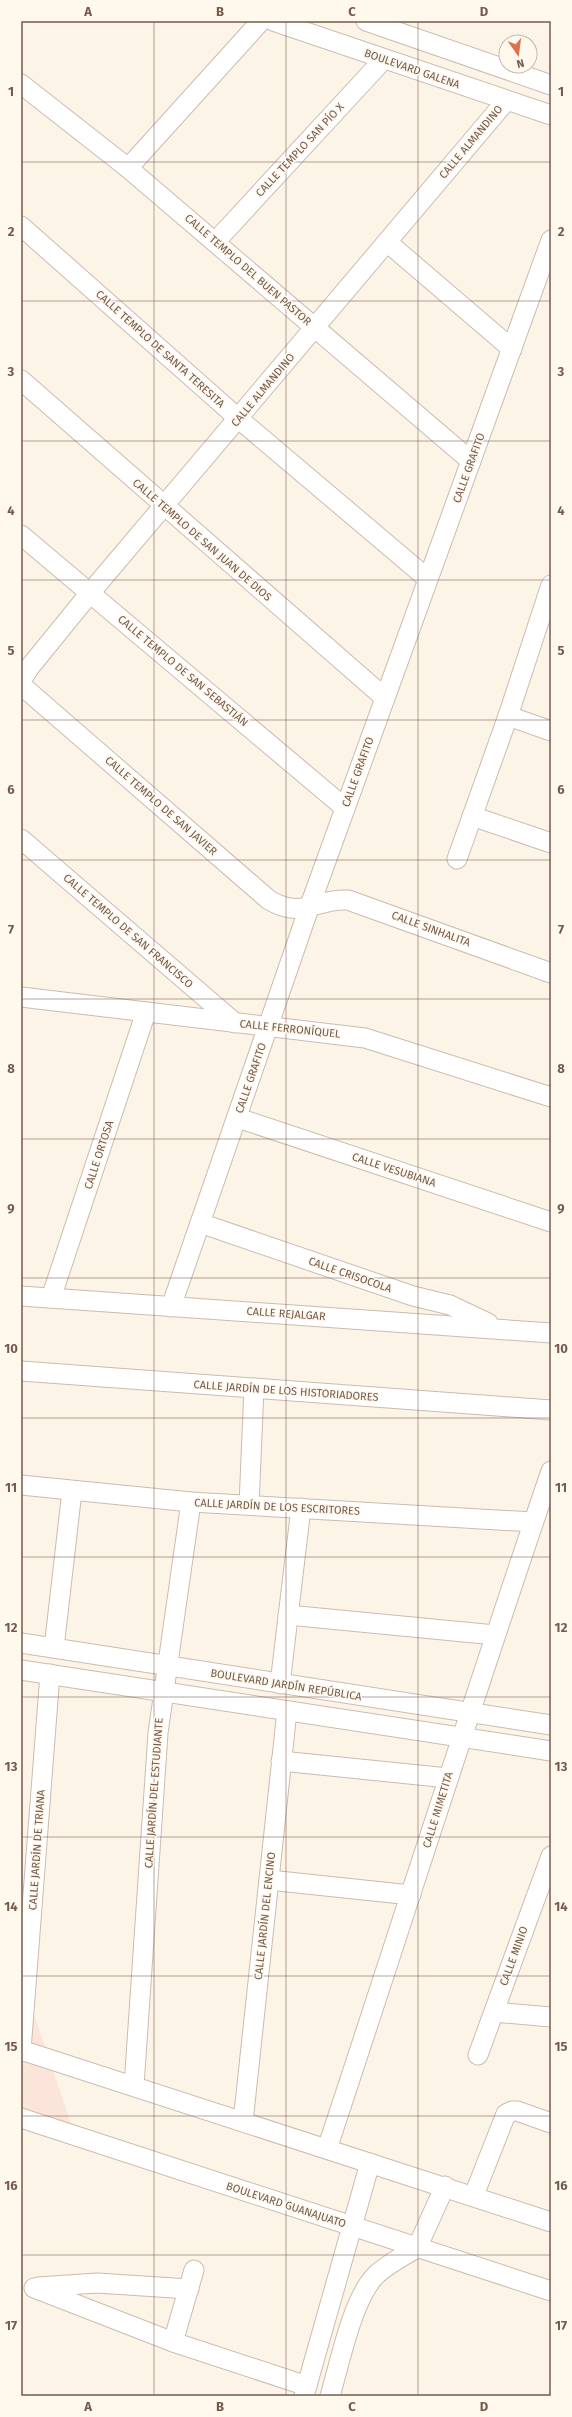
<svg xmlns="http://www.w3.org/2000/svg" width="572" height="2417" viewBox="0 0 572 2417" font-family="'Fira Sans',sans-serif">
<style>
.commercial{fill:#fbe5db}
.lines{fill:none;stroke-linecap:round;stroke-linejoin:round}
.minor-casing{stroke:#cdbbad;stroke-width:21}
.minor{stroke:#fff;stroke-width:19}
.grid{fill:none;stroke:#755a4c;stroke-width:1;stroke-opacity:0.55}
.labels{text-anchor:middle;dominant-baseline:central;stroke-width:3;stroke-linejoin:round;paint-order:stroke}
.street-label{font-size:11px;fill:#755a4c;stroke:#fef8ed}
.neatline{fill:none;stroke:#755a4c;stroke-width:1.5}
.grid-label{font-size:13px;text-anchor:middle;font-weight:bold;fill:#755a4c}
</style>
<rect width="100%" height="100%" fill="#fcf4e7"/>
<path class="commercial" d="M21,1976L75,2135L21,2113Z"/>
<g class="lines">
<defs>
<g id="minor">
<path d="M273,21L551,115"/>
<path d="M366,21L551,85"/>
<path d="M21,84L128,168L471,461"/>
<path d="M128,168L261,21"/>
<path d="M21,226L239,419L428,579"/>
<path d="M216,241L384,59"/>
<path d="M387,242L512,349"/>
<path d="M21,380L385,698"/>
<path d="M21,535L345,808"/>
<path d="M21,681L29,668L90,593L506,101"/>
<path d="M21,685L269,900C303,920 315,898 348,900L551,973"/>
<path d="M508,716L551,731"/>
<path d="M472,816L551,843"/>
<path d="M21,839L235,1023"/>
<path d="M457,859L508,716L551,585"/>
<path d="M21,997L365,1038L551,1097"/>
<path d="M238,1118L551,1222"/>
<path d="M200,1223L413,1296L450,1305L488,1323"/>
<path d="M21,1296L551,1333"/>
<path d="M51,1298L146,1012"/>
<path d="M171,1307L309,908L551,240"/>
<path d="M21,1371L551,1410"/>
<path d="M21,1485L191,1502L533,1522"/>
<path d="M249,1505L254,1388"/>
<path d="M288,1615L495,1635"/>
<path d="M21,1643L551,1725"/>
<path d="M54,1648L72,1491"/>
<path d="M21,1670L551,1751"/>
<path d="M280,1684L301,1508"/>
<path d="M281,1761L448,1778"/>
<path d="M269,1880L411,1895"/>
<path d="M494,2012L551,2017"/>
<path d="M21,2050L551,2222"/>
<path d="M21,2050L50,1674"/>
<path d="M478,2055L551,1856"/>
<path d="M134,2086L158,1733L191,1502"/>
<path d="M21,2118L551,2291"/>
<path d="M243,2122L287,1711"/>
<path d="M327,2149C402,1923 474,1696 551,1471"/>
<path d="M474,2195L506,2114L512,2111H517L551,2123"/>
<path d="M417,2248L445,2186"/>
<path d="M38,2287L97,2283L189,2289"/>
<path d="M34,2288L173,2342L307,2386"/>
<path d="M173,2342L194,2270"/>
<path d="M304,2396L370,2163"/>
<path d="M330,2396C340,2363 352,2299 376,2275C388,2264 403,2256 417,2248"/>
</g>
</defs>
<use href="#minor" class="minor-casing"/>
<use href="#minor" class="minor"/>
</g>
<path class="grid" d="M154,21V2396M286,21V2396M418,21V2396M21,162H551M21,301H551M21,441H551M21,580H551M21,720H551M21,860H551M21,999H551M21,1139H551M21,1278H551M21,1418H551M21,1557H551M21,1697H551M21,1837H551M21,1976H551M21,2116H551M21,2255H551"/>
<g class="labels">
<g class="street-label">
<text transform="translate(412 69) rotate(19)">BOULEVARD GALENA</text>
<text transform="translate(471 142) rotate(-50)">CALLE ALMANDINO</text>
<text transform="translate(300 150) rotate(-47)">CALLE TEMPLO SAN PÍO X</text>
<text transform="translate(248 270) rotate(41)">CALLE TEMPLO DEL BUEN PASTOR</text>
<text transform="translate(160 349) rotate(42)">CALLE TEMPLO DE SANTA TERESITA</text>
<text transform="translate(263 390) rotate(-50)">CALLE ALMANDINO</text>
<text transform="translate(469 468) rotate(-70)">CALLE GRAFITO</text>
<text transform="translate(202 540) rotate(41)">CALLE TEMPLO DE SAN JUAN DE DIOS</text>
<text transform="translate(183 671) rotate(40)">CALLE TEMPLO DE SAN SEBASTIÁN</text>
<text transform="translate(358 772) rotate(-70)">CALLE GRAFITO</text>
<text transform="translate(161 806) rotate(41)">CALLE TEMPLO DE SAN JAVIER</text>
<text transform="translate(431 929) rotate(20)">CALLE SINHALITA</text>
<text transform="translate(128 931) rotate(41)">CALLE TEMPLO DE SAN FRANCISCO</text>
<text transform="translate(290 1029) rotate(6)">CALLE FERRONÍQUEL</text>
<text transform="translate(251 1078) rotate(-71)">CALLE GRAFITO</text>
<text transform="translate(99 1155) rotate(-72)">CALLE ORTOSA</text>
<text transform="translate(394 1170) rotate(18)">CALLE VESUBIANA</text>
<text transform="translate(350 1275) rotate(19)">CALLE CRISOCOLA</text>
<text transform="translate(286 1314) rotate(4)">CALLE REJALGAR</text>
<text transform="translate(286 1391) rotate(4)">CALLE JARDÍN DE LOS HISTORIADORES</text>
<text transform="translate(277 1507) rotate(3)">CALLE JARDÍN DE LOS ESCRITORES</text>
<text transform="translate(286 1685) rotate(9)">BOULEVARD JARDÍN REPÚBLICA</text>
<text transform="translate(154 1793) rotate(-86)">CALLE JARDÍN DEL ESTUDIANTE</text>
<text transform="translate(438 1810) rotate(-73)">CALLE MIMETITA</text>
<text transform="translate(37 1850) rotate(-86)">CALLE JARDÍN DE TRIANA</text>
<text transform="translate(265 1916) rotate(-84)">CALLE JARDÍN DEL ENCINO</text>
<text transform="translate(514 1956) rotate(-70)">CALLE MINIO</text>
<text transform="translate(286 2205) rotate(18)">BOULEVARD GUANAJUATO</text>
</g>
</g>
<rect width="572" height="2417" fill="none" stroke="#fef8ed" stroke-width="44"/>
<g transform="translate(518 54) rotate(166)"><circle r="19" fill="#fef8ed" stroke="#c7b9ad"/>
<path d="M0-3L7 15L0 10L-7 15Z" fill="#e17051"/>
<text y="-6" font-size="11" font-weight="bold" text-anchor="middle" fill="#755a4c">N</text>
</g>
<rect x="22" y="22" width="528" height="2373" class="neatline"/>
<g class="grid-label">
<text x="88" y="16">A</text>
<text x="220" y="16">B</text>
<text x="352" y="16">C</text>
<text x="484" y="16">D</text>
<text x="11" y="96">1</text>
<text x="561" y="96">1</text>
<text x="11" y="236">2</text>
<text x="561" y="236">2</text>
<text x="11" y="376">3</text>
<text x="561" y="376">3</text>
<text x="11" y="515">4</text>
<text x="561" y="515">4</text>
<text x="11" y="655">5</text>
<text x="561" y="655">5</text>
<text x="11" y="794">6</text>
<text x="561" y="794">6</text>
<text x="11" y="934">7</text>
<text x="561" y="934">7</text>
<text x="11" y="1073">8</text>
<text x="561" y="1073">8</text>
<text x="11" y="1213">9</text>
<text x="561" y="1213">9</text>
<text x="11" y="1353">10</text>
<text x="561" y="1353">10</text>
<text x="11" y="1492">11</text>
<text x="561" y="1492">11</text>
<text x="11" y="1632">12</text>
<text x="561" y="1632">12</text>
<text x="11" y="1771">13</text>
<text x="561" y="1771">13</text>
<text x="11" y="1911">14</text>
<text x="561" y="1911">14</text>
<text x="11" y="2051">15</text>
<text x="561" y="2051">15</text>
<text x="11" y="2190">16</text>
<text x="561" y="2190">16</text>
<text x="11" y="2330">17</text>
<text x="561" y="2330">17</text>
<text x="88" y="2411">A</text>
<text x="220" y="2411">B</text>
<text x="352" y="2411">C</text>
<text x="484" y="2411">D</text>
</g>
</svg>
